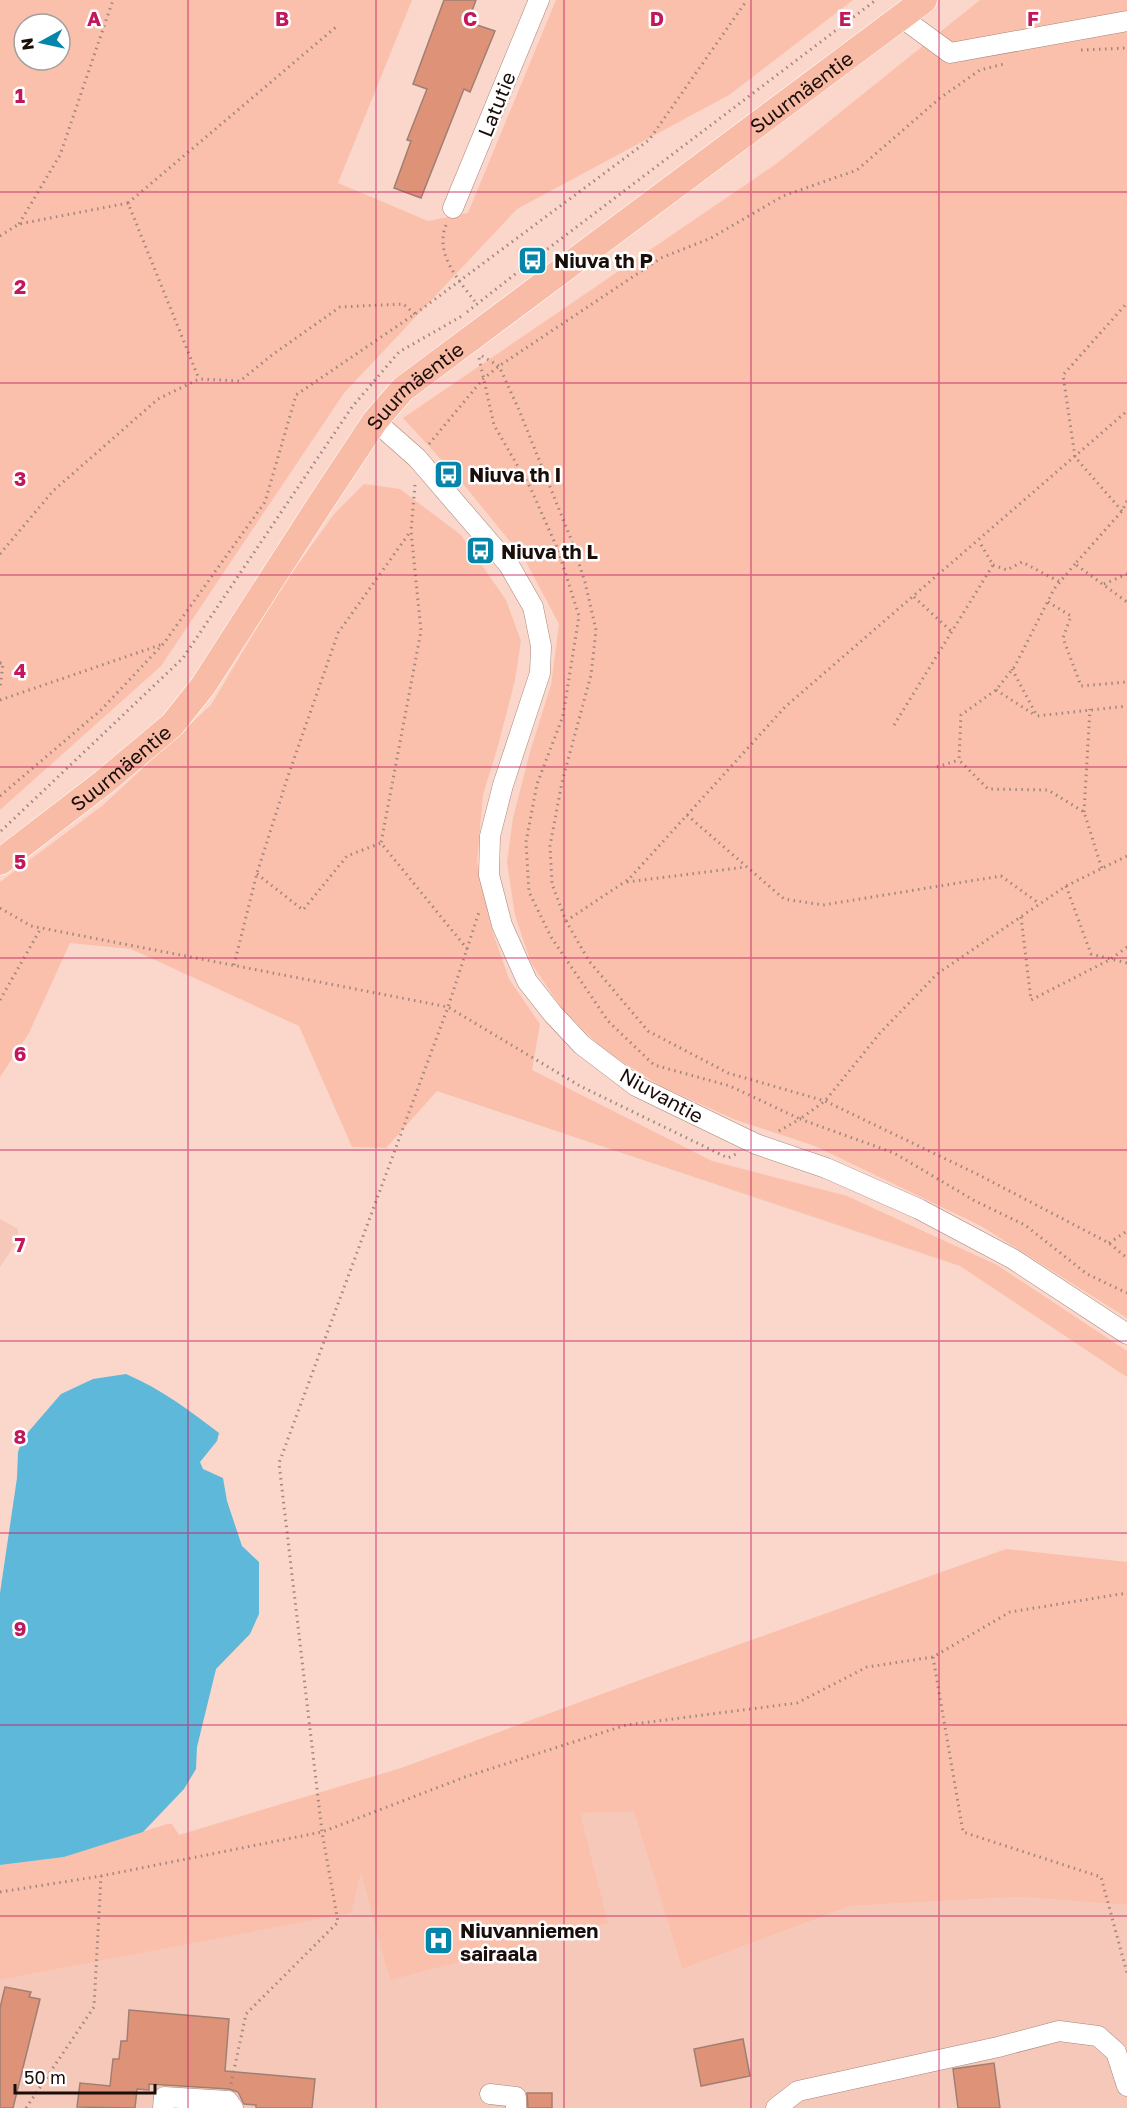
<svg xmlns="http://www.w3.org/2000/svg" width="1127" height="2108" viewBox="0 0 1127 2108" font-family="'Golos Text',sans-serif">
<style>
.built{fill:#f5c8b9}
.green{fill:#fac0ac;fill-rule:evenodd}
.water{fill:#5db8da}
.building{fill:#de9379;stroke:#a07f73;stroke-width:1.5}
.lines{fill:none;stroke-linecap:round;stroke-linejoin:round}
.minor-casing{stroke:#a7857a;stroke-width:21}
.major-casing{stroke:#fff;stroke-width:27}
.path{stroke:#a1867d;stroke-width:3;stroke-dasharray:1.5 4.5;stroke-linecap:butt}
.minor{stroke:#fff;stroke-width:20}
.major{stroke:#f8bba6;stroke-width:26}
.grid{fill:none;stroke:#c2185b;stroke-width:1.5;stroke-opacity:0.55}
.labels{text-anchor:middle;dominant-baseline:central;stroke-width:5;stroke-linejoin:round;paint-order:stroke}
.street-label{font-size:20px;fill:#1b0e0a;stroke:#fff}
.poi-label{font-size:20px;font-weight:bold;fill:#1b0e0a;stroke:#fff;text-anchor:start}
.grid-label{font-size:20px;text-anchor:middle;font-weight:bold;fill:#c2185b;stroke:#fff;stroke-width:5;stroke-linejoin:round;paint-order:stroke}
</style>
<rect width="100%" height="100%" fill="#fbd6ca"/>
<g class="built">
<path d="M0,1219L18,1229V1240L0,1267Z"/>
<path d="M634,1812L682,1969L851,1906L1019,1897L1127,1905V2108H0V1980L350,1913L361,1870L580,1813Z"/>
</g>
<g class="green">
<path d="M0,0H412L338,183L428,221L468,213L556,0H853L729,95L517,209L344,393L161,666L0,810ZM24,24H60V60H24Z"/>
<path d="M980,0H1127V1318L981,1226L815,1146L736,1120L662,1087L605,1051L563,1010L531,963L515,915L507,862L513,818L530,752L551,685L559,624L525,560L460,480L403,418L776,164Z"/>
<path d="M364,484L400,489L461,535L506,600L521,641L515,680L498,746L483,795L477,862L492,930L509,979L540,1024L532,1070L712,1161L847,1196L997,1265L1127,1351V1377L960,1266L437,1091L386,1148L352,1147L299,1026L131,949L70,943L29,1033L0,1077V882L102,806L211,705L280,589L335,513Z"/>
<path d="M1006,1549L1127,1562V1905L1019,1897L851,1906L682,1969L634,1812L580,1813L608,1923L390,1980L361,1872L351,1913L0,1980V1865L64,1857L167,1824H172L179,1835L401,1768L670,1669Z"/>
</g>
<path class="water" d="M126,1374C161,1389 189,1410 219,1433L217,1441L200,1462L203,1469L223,1478L227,1501L242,1546L259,1562V1614L250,1634L216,1669L197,1747L196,1769L184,1789L143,1832L64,1857L0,1865V1593L17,1478L18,1452L23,1438L61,1394L93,1379Z"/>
<g class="building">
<path d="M444,0H476L468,22L495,31L470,92L464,89L421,198L394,188L411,141L407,140L427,89L413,84Z"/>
<path d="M5,1987L31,1992L29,1997L40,1999L13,2108H0V2008Z"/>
<path d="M129,2010L229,2019L225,2071L315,2079L312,2108H256V2105L244,2104L238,2092L229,2089L149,2084V2090L137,2089L135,2108L77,2107L80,2083L110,2086L113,2059H119L121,2041H127Z"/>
<path d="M743,2039L750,2076L701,2086L694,2049Z"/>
<path d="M994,2063L1000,2108H958L953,2069Z"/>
<path d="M527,2093H552V2108H528Z"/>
</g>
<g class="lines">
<defs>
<g id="minor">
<path d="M901,17L950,53L1127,21"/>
<path d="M453,208L539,0"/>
<path d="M375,421L417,458L509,565L533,607L541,646L540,673L503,785L490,836L489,875L502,925L527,981L553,1014L582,1045L636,1086L756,1144L826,1168L919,1209L1013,1259L1127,1334"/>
<path d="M490,2094L516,2097V2108"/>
<path d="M163,2108L164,2097L228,2101L233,2108"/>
<path d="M776,2108L798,2091L998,2047L1059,2031L1098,2036L1116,2052L1127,2086"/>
</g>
<g id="major">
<path id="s1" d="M0,862L104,782L172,725L203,686L322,501L375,421L403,389L924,0"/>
</g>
</defs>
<use href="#minor" class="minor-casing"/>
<use href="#major" class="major-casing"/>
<g class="path">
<path d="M1081,50L1127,48"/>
<path d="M128,203L336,27"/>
<path d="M19,224L60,155L113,0"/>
<path d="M446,225C434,255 460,281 476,303"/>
<path d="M0,236L19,224L128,203L199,379"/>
<path d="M467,312L533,260L876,0"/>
<path d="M482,356L499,366L519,410L571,539L585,582L596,630L591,675L562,782L550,846L552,884L566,921L589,961L648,1031L728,1073L825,1101L977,1174L1109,1243L1127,1258"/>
<path d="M479,358L494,425L531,489L558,550L579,616L563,716L537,784L526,842L529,892L551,937L608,1021L654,1065L730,1086L800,1119L825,1101L880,1033L937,974L1066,886L1127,856"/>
<path d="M429,444L483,379L499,366L661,258L711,238L783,196L857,170L940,98L980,70L1004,64"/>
<path d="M415,485L411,531L421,631L381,843L468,950"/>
<path d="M1127,501L1122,511L1075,564L1127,602"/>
<path d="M1122,511L1075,457L1063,375L1127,303"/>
<path d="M0,554L53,491L158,399L199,379L240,381L272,355L340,307L403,304L415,314"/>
<path d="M1075,564L1054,589L1015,666L996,690L961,715L959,760L988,789L1048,790L1084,812L1102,869"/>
<path d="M993,565L1007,570L1022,562L1060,582"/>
<path d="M1104,584L1127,574"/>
<path d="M914,597L952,632"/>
<path d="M1048,602L1071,616L1063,638L1081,686L1127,682"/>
<path d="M0,663H3L0,689"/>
<path d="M1012,669L1037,716L1127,706"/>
<path d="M996,690L1035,715"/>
<path d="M0,700L163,644"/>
<path d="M894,725L993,565L979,541"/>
<path d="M937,767L959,760"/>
<path d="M0,796L101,710L164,643L265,502L296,395L415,314L649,140L747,0"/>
<path d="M1084,812L1090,709"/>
<path d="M687,815L784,899L823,905L1001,876L1040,904"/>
<path d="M1,831L183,658L352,407L399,352L462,316"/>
<path d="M257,874L303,910L347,856L381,843"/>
<path d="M627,882L745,867"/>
<path d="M1066,886L1091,954L1127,963"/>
<path d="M0,908L31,926L448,1007L580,1086L728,1158L736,1154"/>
<path d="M1021,917L1031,1000L1111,959L1127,947"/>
<path d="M566,921L629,879L785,707L1127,411"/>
<path d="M234,965L257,873L287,779L338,633L410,532"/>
<path d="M0,1000L41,928"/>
<path d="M779,1131L800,1119L894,1153L975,1201L1025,1225L1087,1274L1127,1293"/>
<path d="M1109,1243L1127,1231"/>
<path d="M933,1657L963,1832L1101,1877L1127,1973"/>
<path d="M0,1892L101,1876L322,1832L465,1777L626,1725L797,1703L867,1667L933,1657L1010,1612L1127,1593"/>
<path d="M231,2084L246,2014L338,1922L322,1832L279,1463L448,1007L479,912"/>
<path d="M26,2108L94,2007L101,1876"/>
</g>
<use href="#minor" class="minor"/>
<use href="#major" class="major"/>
</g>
<path class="grid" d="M188,0V2108M376,0V2108M564,0V2108M751,0V2108M939,0V2108M0,192H1127M0,383H1127M0,575H1127M0,767H1127M0,958H1127M0,1150H1127M0,1341H1127M0,1533H1127M0,1725H1127M0,1916H1127"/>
<defs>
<symbol id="bus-square" viewBox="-11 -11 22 22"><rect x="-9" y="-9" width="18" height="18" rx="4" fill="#0585a9" stroke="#fff"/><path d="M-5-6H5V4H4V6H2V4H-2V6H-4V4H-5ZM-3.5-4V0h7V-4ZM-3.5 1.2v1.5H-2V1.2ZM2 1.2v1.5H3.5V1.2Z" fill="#fff"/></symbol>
<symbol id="hospital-square" viewBox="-11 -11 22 22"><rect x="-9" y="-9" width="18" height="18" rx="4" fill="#0585a9" stroke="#fff"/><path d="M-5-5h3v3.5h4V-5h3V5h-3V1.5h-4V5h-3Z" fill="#fff"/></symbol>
</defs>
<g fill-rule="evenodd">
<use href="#bus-square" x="516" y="244" width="33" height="33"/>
<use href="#bus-square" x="432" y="458" width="33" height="33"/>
<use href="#bus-square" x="464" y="534" width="33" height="33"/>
<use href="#hospital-square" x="422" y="1924" width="33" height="33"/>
</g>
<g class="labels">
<g class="street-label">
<text stroke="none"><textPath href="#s1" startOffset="1125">Suurmäentie</textPath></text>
<text transform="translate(496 104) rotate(-68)">Latutie</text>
<text stroke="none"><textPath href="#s1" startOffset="639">Suurmäentie</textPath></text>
<text stroke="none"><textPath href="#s1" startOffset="153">Suurmäentie</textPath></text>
<text transform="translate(662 1095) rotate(29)">Niuvantie</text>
</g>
<g class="poi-label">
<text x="554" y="260">Niuva th P</text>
<text x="469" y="474">Niuva th I</text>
<text x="501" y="551">Niuva th L</text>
<text x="460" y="1930">Niuvanniemen<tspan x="460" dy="23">sairaala</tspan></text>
</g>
</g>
<g class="grid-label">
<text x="94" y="26">A</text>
<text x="282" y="26">B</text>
<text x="470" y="26">C</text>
<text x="657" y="26">D</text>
<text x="845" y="26">E</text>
<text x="1033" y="26">F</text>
<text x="20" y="103">1</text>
<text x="20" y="294">2</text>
<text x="20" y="486">3</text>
<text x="20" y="678">4</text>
<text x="20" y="869">5</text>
<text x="20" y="1061">6</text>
<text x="20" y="1252">7</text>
<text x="20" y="1444">8</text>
<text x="20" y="1636">9</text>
</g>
<g transform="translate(42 42) rotate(262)"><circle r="28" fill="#ffffff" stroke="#a49f9d" stroke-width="1.5"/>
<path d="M0-4.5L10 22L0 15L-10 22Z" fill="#0585a9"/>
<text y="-9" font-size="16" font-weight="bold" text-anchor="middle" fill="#1b0e0a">N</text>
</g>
<path d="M15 2084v9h140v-9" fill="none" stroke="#1b0e0a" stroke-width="3"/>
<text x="24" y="2084" font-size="18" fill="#1b0e0a" stroke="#ffffff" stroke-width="4.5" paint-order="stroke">50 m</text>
</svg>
